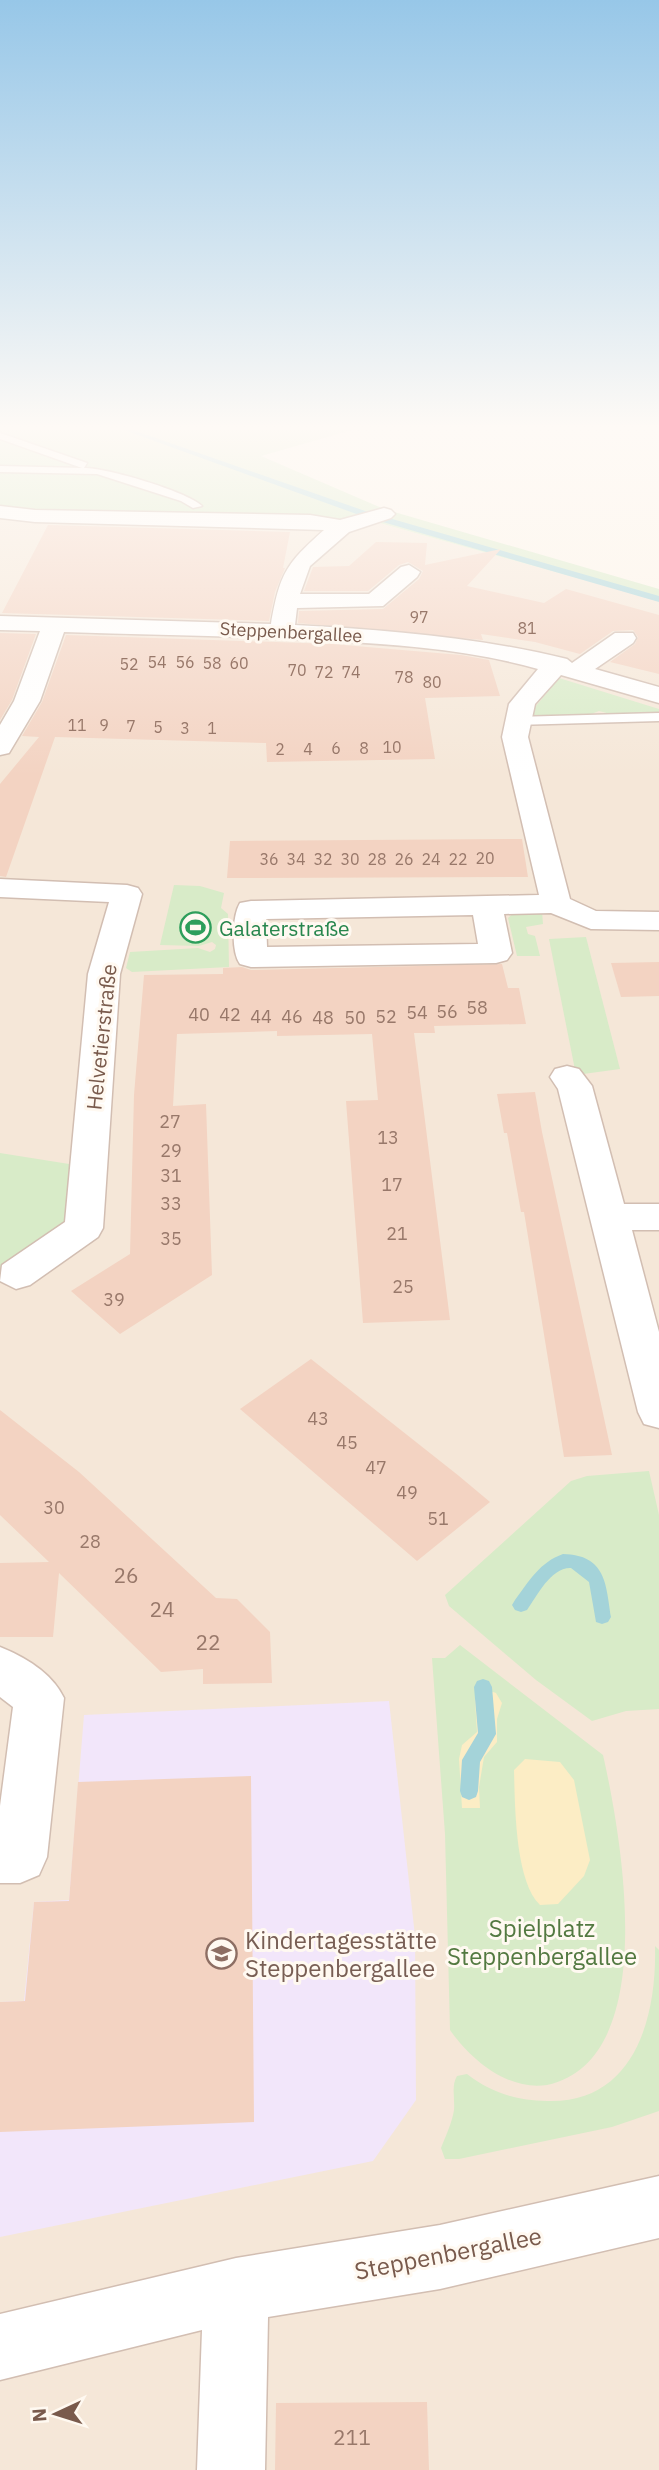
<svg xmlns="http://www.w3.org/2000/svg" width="659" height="2470" viewBox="0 0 659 2470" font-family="'IBM Plex Sans',sans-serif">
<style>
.residential{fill:#f5e7d8}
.education{fill:#f2e6fa}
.green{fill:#d8ebc8}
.sand{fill:#fcedc5}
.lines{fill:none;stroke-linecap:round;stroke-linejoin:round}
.stream{fill:#a4d3d9;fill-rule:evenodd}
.building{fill:#f3d3c2}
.service-casing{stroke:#d2beb2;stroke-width:3}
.minor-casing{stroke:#d2beb2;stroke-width:3}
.service{fill:#fff;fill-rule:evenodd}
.minor{fill:#fff;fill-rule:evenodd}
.labels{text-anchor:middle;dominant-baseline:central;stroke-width:6;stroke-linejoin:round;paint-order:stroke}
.far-number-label{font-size:16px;fill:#98786a}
.far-street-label{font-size:18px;fill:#795a4c;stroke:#fff9f1}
.number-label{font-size:18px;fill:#98786a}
.leisure-label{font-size:21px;fill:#27864d;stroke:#fff9f1;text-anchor:start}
.street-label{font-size:21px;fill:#795a4c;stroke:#fff9f1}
.near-number-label{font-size:21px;fill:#98786a}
.near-park-label{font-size:24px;fill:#537941;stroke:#fff9f1}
.near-education-label{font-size:24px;fill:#785e54;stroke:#fff9f1;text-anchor:start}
.near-street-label{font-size:24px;fill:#795a4c;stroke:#fff9f1}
</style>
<rect width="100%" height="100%" fill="#fdf5ea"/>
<path class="residential" d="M0,509L229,513L376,522L659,601V2470H0Z"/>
<path class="education" d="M389,1701L415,1936L416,2100L373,2161L0,2237V2002L24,2001L34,1902L69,1900L84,1715Z"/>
<g class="green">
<path d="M0,430H352L261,456L384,509L659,589V601L376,522L229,513L0,509Z"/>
<path d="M559,678L659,709V714L618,716L599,711L586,716L533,717L531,712Z"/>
<path d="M174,885L200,886L224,893L221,908L228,914L229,967L132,972L126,968L130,952L198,948L210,952L215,949L216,945L212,942L199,946L160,945Z"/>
<path d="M516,911H542L543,924L526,927L528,934L535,936L540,956H517L508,918Z"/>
<path d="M586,937L620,1069L576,1075L549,939Z"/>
<path d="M0,1153L88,1167L84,1228L16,1275L0,1269Z"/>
<path d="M649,1471L659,1515V1709L626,1711L592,1721L536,1680L449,1606L445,1595L571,1481L587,1476Z"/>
<path d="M460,1645L603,1755C624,1848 659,2061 547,2085C508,2091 471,2060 450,2030L445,1834L432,1658H445Z"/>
<path d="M655,1946L659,1950V2111L612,2127L459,2159H445L441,2148C446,2135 452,2123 454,2110C455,2098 451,2086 457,2076L467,2074C492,2093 515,2100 547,2101C634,2104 657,2018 655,1946Z"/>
</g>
<g class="sand">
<path d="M487,1690L496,1693L502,1703L497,1719V1742L484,1757L479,1787L480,1808H462L459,1759L462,1745L477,1732L475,1700Z"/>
<path d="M525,1759L560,1762L574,1780L590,1860L584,1876L558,1904L540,1905C515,1881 515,1805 514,1770Z"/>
</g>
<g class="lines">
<g class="stream">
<path d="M124,430H133L368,512L659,596V602L362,516Z"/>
<path d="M563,1554C606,1555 606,1584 611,1617L608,1622L602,1624L596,1622L589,1582L571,1568C551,1567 537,1596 527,1610L521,1612L515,1610L512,1605L515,1600C529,1581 540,1562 563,1554Z"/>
<path d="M483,1679L489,1681L492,1687L496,1734L480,1762L478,1791L476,1797L469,1800L462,1797L460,1791L462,1760L478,1733L474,1687L477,1681Z"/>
</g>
</g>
<g class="building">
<path d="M48,525L290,532L283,568H285L275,592L269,621L2,613Z"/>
<path d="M376,542L427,543L425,565L501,549L467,586L544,603L566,589L659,615V674L610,662L635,644L638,637L633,630L613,631L580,654L535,642L481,634L483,640L298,623L299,611L383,609L419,579L423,571L408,562L399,565L368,591H304L313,567L349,566Z"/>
<path d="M0,633L36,634L12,700L0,720Z"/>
<path d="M66,635L332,644L461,655L489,660L500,696L425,698L435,759L267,762L266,743L55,737L6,877L0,876V784L39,737L22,736L42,702Z"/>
<path d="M522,839L528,877L227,878L230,841Z"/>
<path d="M659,962V996L621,997L611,963Z"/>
<path d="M502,964L508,988H519L526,1024L434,1026L435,1033H414L450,1320L363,1323L346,1101L378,1100L372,1034L277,1036V1031L177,1034L173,1106L206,1104L212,1275L120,1334L71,1291L130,1254L134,1095L144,975L223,974V968L242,967L251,970Z"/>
<path d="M535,1092L542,1132L612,1455L564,1457L524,1212H521L507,1133H504L497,1094Z"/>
<path d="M311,1359L459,1476L490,1502L417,1561L240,1409Z"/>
<path d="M0,1410L79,1472L216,1598L237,1599L270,1632L272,1683L203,1684V1669L161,1672L59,1573L53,1637H0V1563L49,1562L0,1515Z"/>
<path d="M251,1776L254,2122L0,2132V2002L25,2001L34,1902L69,1901L78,1782Z"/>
<path d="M427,2402L429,2470H275L276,2403Z"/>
</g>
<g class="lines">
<defs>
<g id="service">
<path d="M0,433L87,463L84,468C107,468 186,491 202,506L193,508L181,501L97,474L0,472V466L82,468L0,439Z"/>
<path d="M659,713V721L515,725L508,721L515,717Z"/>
</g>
<g id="minor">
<path d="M0,506L35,510L310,515L340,520L384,508L391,510L395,514L391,518L349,532L310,566L300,594H369L401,567L409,565L420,572L417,577L383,606L297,608L295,625C387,630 478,637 567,659L572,663L615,633H633L636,638L633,643L595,669L659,687V703L561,675L535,704L528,737L570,899L596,911L659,912V930L591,929L551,913L504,914L512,953L507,960L496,963L251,967L240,964C231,952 232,916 240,903L251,901L539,895L502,737L509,704L538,669C471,650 402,645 332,641C243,636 153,635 64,632L40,701L9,753L0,755V725L14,701L40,631L0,630V616L271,624C280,573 286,564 324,530L35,522L0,518ZM473,915L478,944L267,947L266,919Z"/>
<path d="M0,879L127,885L138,888L142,894L120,974L103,1228L98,1237L30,1285L16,1289L0,1281L2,1265L65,1222L88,974L109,902L0,897Z"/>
<path d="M567,1066L579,1069L592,1086L624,1204H659V1230H632L659,1332V1428L644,1424L638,1412L558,1089L550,1077L555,1069Z"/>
<path d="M0,1647C25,1657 52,1673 64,1698L47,1857L39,1875L20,1883H0V1806L13,1707L0,1697Z"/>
<path d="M659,2176V2238L440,2289L268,2317L265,2470H197L202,2330L0,2380V2314L236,2258L440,2225Z"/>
</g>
</defs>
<use href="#service" class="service-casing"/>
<use href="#minor" class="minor-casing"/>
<use href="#service" class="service"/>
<use href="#minor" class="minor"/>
</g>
<linearGradient id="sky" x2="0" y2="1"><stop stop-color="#97c7e8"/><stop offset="0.55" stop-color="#fefaf6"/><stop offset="1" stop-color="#fefaf6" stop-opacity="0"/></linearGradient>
<rect width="659" height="776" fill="url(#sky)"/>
<defs>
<symbol id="stadium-ring" viewBox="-11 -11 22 22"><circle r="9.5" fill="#fff9f1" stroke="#2e9e5b" stroke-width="1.5"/><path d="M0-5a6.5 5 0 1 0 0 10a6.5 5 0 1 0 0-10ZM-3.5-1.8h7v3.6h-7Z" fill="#2e9e5b"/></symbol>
<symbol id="school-ring" viewBox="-11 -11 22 22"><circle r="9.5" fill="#fff9f1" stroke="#8d6e63" stroke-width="1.5"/><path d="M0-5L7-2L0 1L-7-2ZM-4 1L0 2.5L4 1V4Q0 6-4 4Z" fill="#8d6e63"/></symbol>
</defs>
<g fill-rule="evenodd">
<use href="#stadium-ring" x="178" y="910" width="35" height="35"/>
<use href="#school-ring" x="204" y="1936" width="35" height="35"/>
</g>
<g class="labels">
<g class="far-number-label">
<text x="419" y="617">97</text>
<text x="527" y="628">81</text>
<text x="157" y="662">54</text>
<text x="185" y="662">56</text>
<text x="212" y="663">58</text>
<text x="239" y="663">60</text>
<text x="129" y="664">52</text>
<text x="297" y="670">70</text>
<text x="324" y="672">72</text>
<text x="351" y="672">74</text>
<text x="404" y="677">78</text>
<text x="432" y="682">80</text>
<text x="77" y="725">11</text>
<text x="104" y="725">9</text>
<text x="131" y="726">7</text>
<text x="158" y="727">5</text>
<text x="185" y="728">3</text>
<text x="212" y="728">1</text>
<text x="392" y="747">10</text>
<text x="336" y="748">6</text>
<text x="364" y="748">8</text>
<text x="280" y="749">2</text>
<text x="308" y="749">4</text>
<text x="485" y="858">20</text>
<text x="269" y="859">36</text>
<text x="296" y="859">34</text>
<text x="323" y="859">32</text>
<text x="350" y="859">30</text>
<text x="377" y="859">28</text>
<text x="404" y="859">26</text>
<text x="431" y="859">24</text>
<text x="458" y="859">22</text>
</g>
<g class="far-street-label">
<text transform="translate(291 632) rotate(3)">Steppenbergallee</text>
</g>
<g class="number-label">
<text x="477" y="1007">58</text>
<text x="447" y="1011">56</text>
<text x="417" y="1012">54</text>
<text x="199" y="1014">40</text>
<text x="230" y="1014">42</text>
<text x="261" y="1016">44</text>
<text x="292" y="1016">46</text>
<text x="386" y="1016">52</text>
<text x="323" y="1017">48</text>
<text x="355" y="1017">50</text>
<text x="170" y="1121">27</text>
<text x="388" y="1137">13</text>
<text x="171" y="1150">29</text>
<text x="171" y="1175">31</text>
<text x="392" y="1184">17</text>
<text x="171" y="1203">33</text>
<text x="397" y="1233">21</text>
<text x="171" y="1238">35</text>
<text x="403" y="1286">25</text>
<text x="114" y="1299">39</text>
<text x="318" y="1418">43</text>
<text x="347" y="1442">45</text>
<text x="376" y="1467">47</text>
<text x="407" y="1492">49</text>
<text x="54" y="1507">30</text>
<text x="438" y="1518">51</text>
<text x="90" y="1541">28</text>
</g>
<g class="leisure-label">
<text x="219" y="928">Galaterstraße</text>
</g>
<g class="street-label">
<text transform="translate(101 1037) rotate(-84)">Helvetierstraße</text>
</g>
<g class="near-number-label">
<text x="126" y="1575">26</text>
<text x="162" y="1609">24</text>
<text x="208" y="1642">22</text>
<text x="352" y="2437">211</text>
</g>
<g class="near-park-label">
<text x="542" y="1928">Spielplatz<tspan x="542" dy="28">Steppenbergallee</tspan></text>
</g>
<g class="near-education-label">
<text x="245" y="1940">Kindertagesstätte<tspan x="245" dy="28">Steppenbergallee</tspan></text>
</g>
<g class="near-street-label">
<text transform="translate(448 2253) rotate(-11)">Steppenbergallee</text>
</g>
</g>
<g transform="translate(56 2414) rotate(266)" stroke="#fff9f1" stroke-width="5" paint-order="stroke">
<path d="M0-5L12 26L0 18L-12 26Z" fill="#795a4c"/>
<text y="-10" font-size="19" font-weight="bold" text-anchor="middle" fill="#795a4c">N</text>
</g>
</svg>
